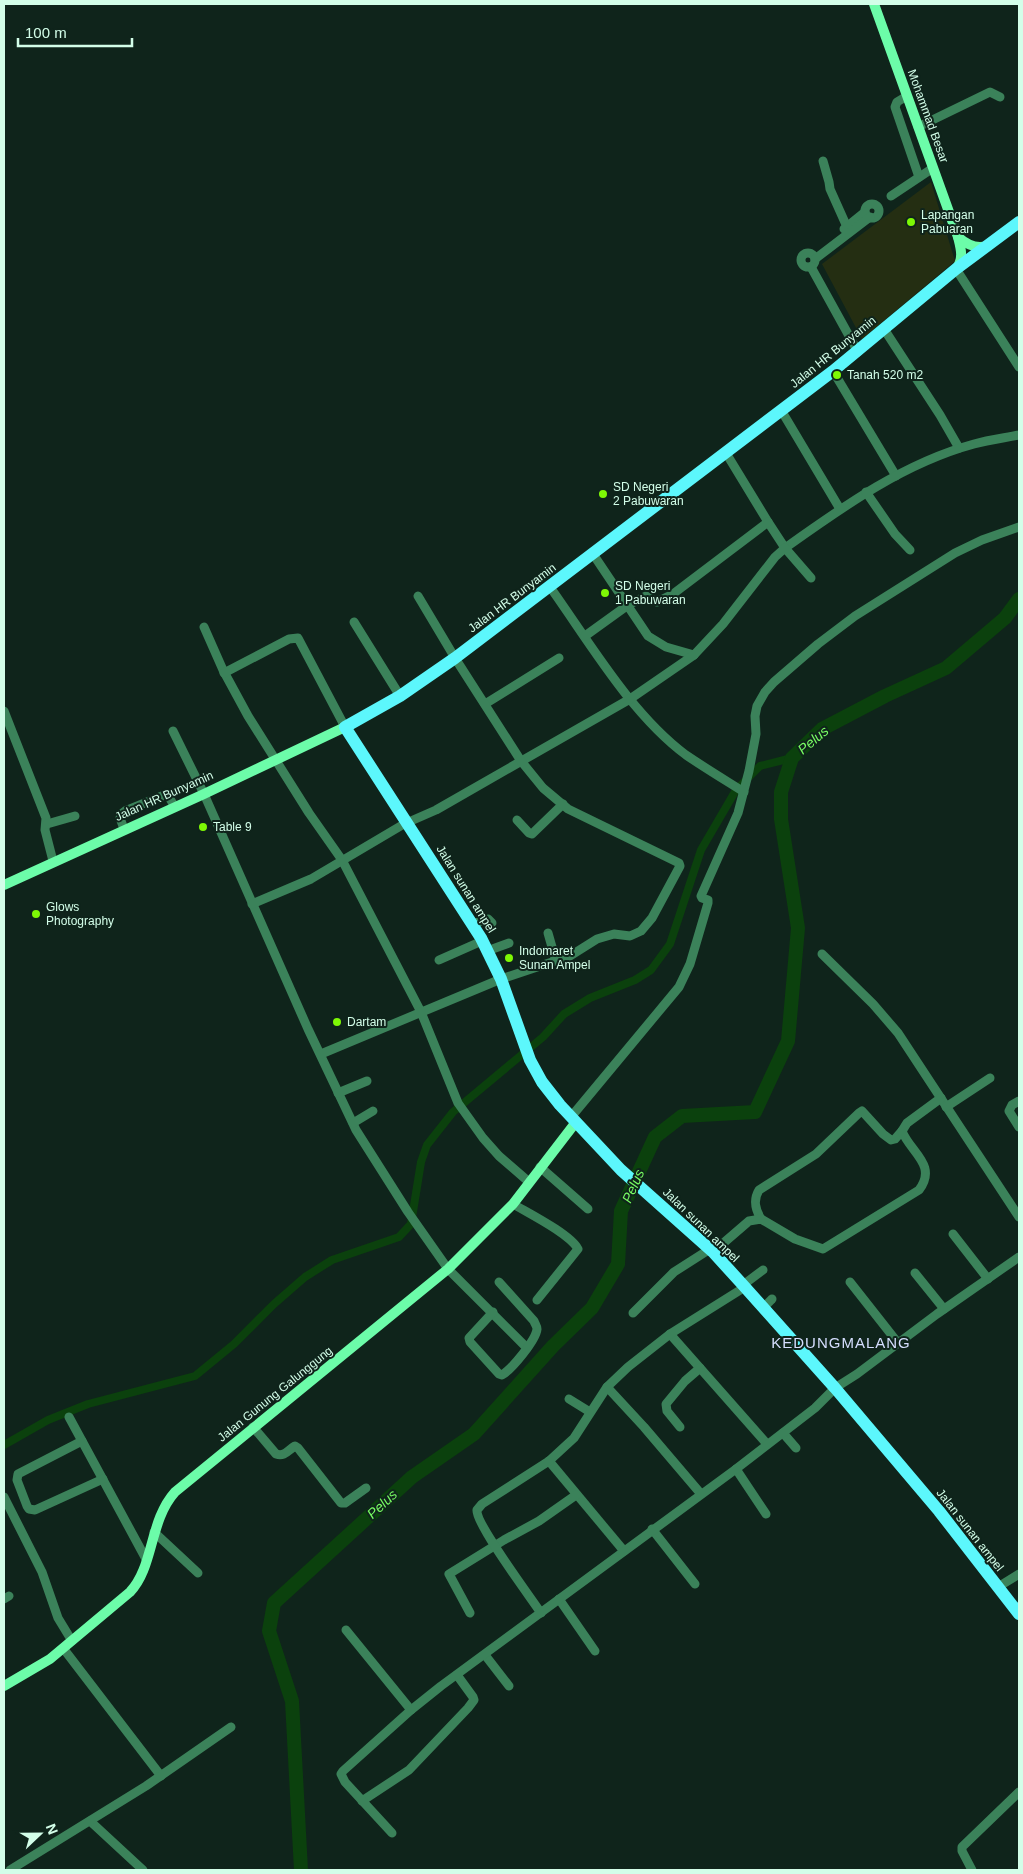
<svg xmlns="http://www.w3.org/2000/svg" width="1023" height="1874" viewBox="0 0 1023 1874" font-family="Arial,sans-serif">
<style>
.green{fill:#242e12}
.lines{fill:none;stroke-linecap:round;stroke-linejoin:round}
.canal{stroke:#0b410d;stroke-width:8}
.river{stroke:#0b410d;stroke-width:14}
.street{stroke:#3b825a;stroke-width:9}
.secondary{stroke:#6cfca9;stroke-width:10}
.primary{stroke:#5cf7fc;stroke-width:12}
.poi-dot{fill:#7ef805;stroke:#0f241b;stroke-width:2}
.labels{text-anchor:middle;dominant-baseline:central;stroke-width:4;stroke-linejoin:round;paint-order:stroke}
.street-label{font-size:12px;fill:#d3fee9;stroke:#0f241b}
.poi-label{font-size:12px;fill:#d3fee9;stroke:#0f241b;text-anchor:start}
.water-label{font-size:14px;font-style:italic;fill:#78fc63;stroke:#0f241b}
.quarter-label{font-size:15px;letter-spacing:1px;fill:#d5defe;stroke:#0f241b}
</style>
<rect width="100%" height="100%" fill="#0f241b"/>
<path class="green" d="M931,182L955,261L862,339L822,264Z"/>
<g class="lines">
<path class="canal" d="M4,1445L48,1420L88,1404L195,1376L234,1344L274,1304L305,1277L332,1260L399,1237L411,1224L421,1162L427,1145L453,1112L543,1037L564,1014L590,998L635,980L651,970L670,944L701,850L736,790L760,766L792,758"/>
<path class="river" d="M301,1870L292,1701L269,1631L274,1603L412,1477L474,1434L553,1346L592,1308L618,1264L621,1211L655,1137L682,1116L755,1112L788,1041L798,928L781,819V792L792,758L822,729L885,696L946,668L1005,618L1019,599"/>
<g class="street">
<path d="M907,96L897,102L895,107L919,177"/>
<path d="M918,127L990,92L1000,97"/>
<path d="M823,161L829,182L830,189L847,227"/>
<path d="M891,196L933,168"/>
<circle cx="872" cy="211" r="7"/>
<path d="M844,229L865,212"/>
<circle cx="808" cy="260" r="7"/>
<path d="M815,259L870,217"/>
<path d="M811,267L858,352"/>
<path d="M956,269L1019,367"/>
<path d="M884,329L940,415L959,448"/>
<path d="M833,371L896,476"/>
<path d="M781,410L840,509"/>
<path d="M726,453L768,522L785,548C844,506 904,463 974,444C989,440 1004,438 1019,435"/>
<path d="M866,492L895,534L910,550"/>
<path d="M593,554L648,636L666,647L694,655"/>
<path d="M550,587C590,643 631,714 686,755C705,768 725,780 744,792"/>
<path d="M354,622L400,696"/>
<path d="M204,627L223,670L248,716L309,813L342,860L421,1012L458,1103L483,1138L499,1156L529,1182"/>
<path d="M585,636L628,605L646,596L657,602L673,594L768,522"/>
<path d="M224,673L289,639L298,638L345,727"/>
<path d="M485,704L559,658"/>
<path d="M4,711L46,818L45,830L53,861"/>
<path d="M173,731L204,794L308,1029L356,1130L408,1212L448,1269L527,1348"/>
<path d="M517,820L529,833L532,834L563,804"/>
<path d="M47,824L75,816"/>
<path d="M124,829L120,818L121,814L125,811L167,794L175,807"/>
<path d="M252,904L311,879L404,824L436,810L630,699L694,655L723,624L775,557L785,548L811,578"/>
<path d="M472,924L488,919L492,923"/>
<path d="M548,933L556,961"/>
<path d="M487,951L509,943"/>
<path d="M822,954L873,1004L898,1033L1019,1217"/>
<path d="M439,960L482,941"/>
<path d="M321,1054L501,979L570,956L597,939L614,934L630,936L641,931L652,918L680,866L679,863L568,809L543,788L521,761L455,658L418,596"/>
<path d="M338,1093L367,1081"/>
<path d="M1019,1101L1012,1105L1009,1111L1019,1127"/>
<path d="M946,1107L990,1078"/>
<path d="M571,1117L679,987L690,964L708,903V900L702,898L701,896L738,813L749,771L756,734L755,716L757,706L765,692L774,682L818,644L855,616L955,553L982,540L1019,527"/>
<path d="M353,1123L373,1111"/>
<path d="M540,1167L588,1209"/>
<path d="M513,1204C528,1213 570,1234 578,1249L537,1300"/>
<path d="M761,1219C755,1209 753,1200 759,1190L816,1154L859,1113L862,1111L883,1134L891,1140L895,1139L902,1131"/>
<path d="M953,1234L988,1279"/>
<path d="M713,1252L749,1221L761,1219L795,1239L823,1249L919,1190C938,1165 910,1152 902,1131L907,1123L941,1098"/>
<path d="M915,1273L944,1309"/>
<path d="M850,1282L898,1343"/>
<path d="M743,1285L763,1270"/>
<path d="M763,1308L772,1299"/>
<path d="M493,1312L469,1338L470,1342L499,1374L502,1375C512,1369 536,1340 537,1329C537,1326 535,1324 534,1321L499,1282"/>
<path d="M633,1313L674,1272L710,1249"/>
<path d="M670,1334L767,1444"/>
<path d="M607,1387L644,1427L701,1494"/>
<path d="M569,1399L590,1412"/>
<path d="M69,1417L146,1559"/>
<path d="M253,1427L276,1454C285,1457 288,1450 295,1446L298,1448L341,1503H345L366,1488"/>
<path d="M680,1427L667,1411L666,1404L685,1381L700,1368"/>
<path d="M783,1433L796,1448"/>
<path d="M82,1441L18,1474L17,1480L27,1506L29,1509L35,1510L103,1479"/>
<path d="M549,1461L624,1551"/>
<path d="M736,1469L766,1514"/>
<path d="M4,1497L42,1572L58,1618L72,1641"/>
<path d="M652,1529L695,1584"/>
<path d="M154,1532L198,1573"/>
<path d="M998,1587L1019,1574"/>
<path d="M4,1599L9,1596"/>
<path d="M559,1599L595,1651"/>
<path d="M470,1613L449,1574L504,1540L539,1521L576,1495"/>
<path d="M541,1613C531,1598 475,1523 477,1510L482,1504L549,1461L574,1438L607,1387L628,1367L670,1334L745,1287"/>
<path d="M346,1630L411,1710"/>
<path d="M63,1648L161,1776"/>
<path d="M485,1655L509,1686"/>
<path d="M362,1801L409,1770L468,1708L474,1700L473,1697L457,1675"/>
<path d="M90,1821L143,1870"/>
<path d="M392,1833L345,1782L341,1774L343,1771L411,1710L441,1686L736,1469L815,1408L835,1388L857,1374L937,1314L1019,1257"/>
<path d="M10,1870L146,1786L231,1727"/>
<path d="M972,1870L962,1851V1847L1019,1792"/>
</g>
<g class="secondary">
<path d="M874,4L958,237C961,249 964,259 956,269"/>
<path d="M958,237C966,244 978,250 989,245"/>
<path d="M4,885L204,794L345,727"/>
<path d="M4,1686L50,1659L130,1592C154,1567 149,1521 175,1492L448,1269L513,1204L576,1122"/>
</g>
<path class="primary" d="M1019,222L956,269L833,371L455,658L400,696L345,727L481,938L501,979L530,1060L542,1082L560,1105L621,1170L713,1252L743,1285L835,1388L939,1511L1019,1614"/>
</g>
<g class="poi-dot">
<circle cx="911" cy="222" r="5"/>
<circle cx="837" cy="375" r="5"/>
<circle cx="603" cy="494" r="5"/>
<circle cx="605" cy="593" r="5"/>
<circle cx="203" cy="827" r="5"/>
<circle cx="36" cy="914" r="5"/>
<circle cx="509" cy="958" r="5"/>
<circle cx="337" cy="1022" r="5"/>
</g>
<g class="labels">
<g class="street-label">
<text transform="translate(928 116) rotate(70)">Mohammad Besar</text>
<text transform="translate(833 352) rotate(-39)">Jalan HR Bunyamin</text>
<text transform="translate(512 598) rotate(-37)">Jalan HR Bunyamin</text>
<text transform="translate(164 796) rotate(-24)">Jalan HR Bunyamin</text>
<text transform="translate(466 889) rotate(58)">Jalan sunan ampel</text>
<text transform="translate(701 1225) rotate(44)">Jalan sunan ampel</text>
<text transform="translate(275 1394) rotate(-39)">Jalan Gunung Galunggung</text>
<text transform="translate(970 1530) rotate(52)">Jalan sunan ampel</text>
</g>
<g class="poi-label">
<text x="921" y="215">Lapangan<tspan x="921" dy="14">Pabuaran</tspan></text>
<text x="847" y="375">Tanah 520 m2</text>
<text x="613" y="487">SD Negeri<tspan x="613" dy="14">2 Pabuwaran</tspan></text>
<text x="615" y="586">SD Negeri<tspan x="615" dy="14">1 Pabuwaran</tspan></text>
<text x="213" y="827">Table 9</text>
<text x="46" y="907">Glows<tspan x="46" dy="14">Photography</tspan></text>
<text x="519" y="951">Indomaret<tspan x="519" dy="14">Sunan Ampel</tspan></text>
<text x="347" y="1022">Dartam</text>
</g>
<g class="water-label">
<text transform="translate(813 740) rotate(-40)">Pelus</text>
<text transform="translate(633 1186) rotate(-66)">Pelus</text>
<text transform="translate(382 1504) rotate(-43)">Pelus</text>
</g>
<g class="quarter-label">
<text x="841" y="1342">KEDUNGMALANG</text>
</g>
</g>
<rect width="1023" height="1874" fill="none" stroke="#d3fee9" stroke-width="10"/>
<g transform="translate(40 1834) rotate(68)" stroke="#0f241b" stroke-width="4" paint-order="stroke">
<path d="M0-4L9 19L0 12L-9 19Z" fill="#d3fee9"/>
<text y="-8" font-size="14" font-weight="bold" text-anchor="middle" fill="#d3fee9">N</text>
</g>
<path d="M18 38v8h114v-8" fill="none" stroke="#d3fee9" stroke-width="2.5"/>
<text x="25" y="38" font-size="15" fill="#d3fee9" stroke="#0f241b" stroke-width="4" paint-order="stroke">100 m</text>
</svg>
